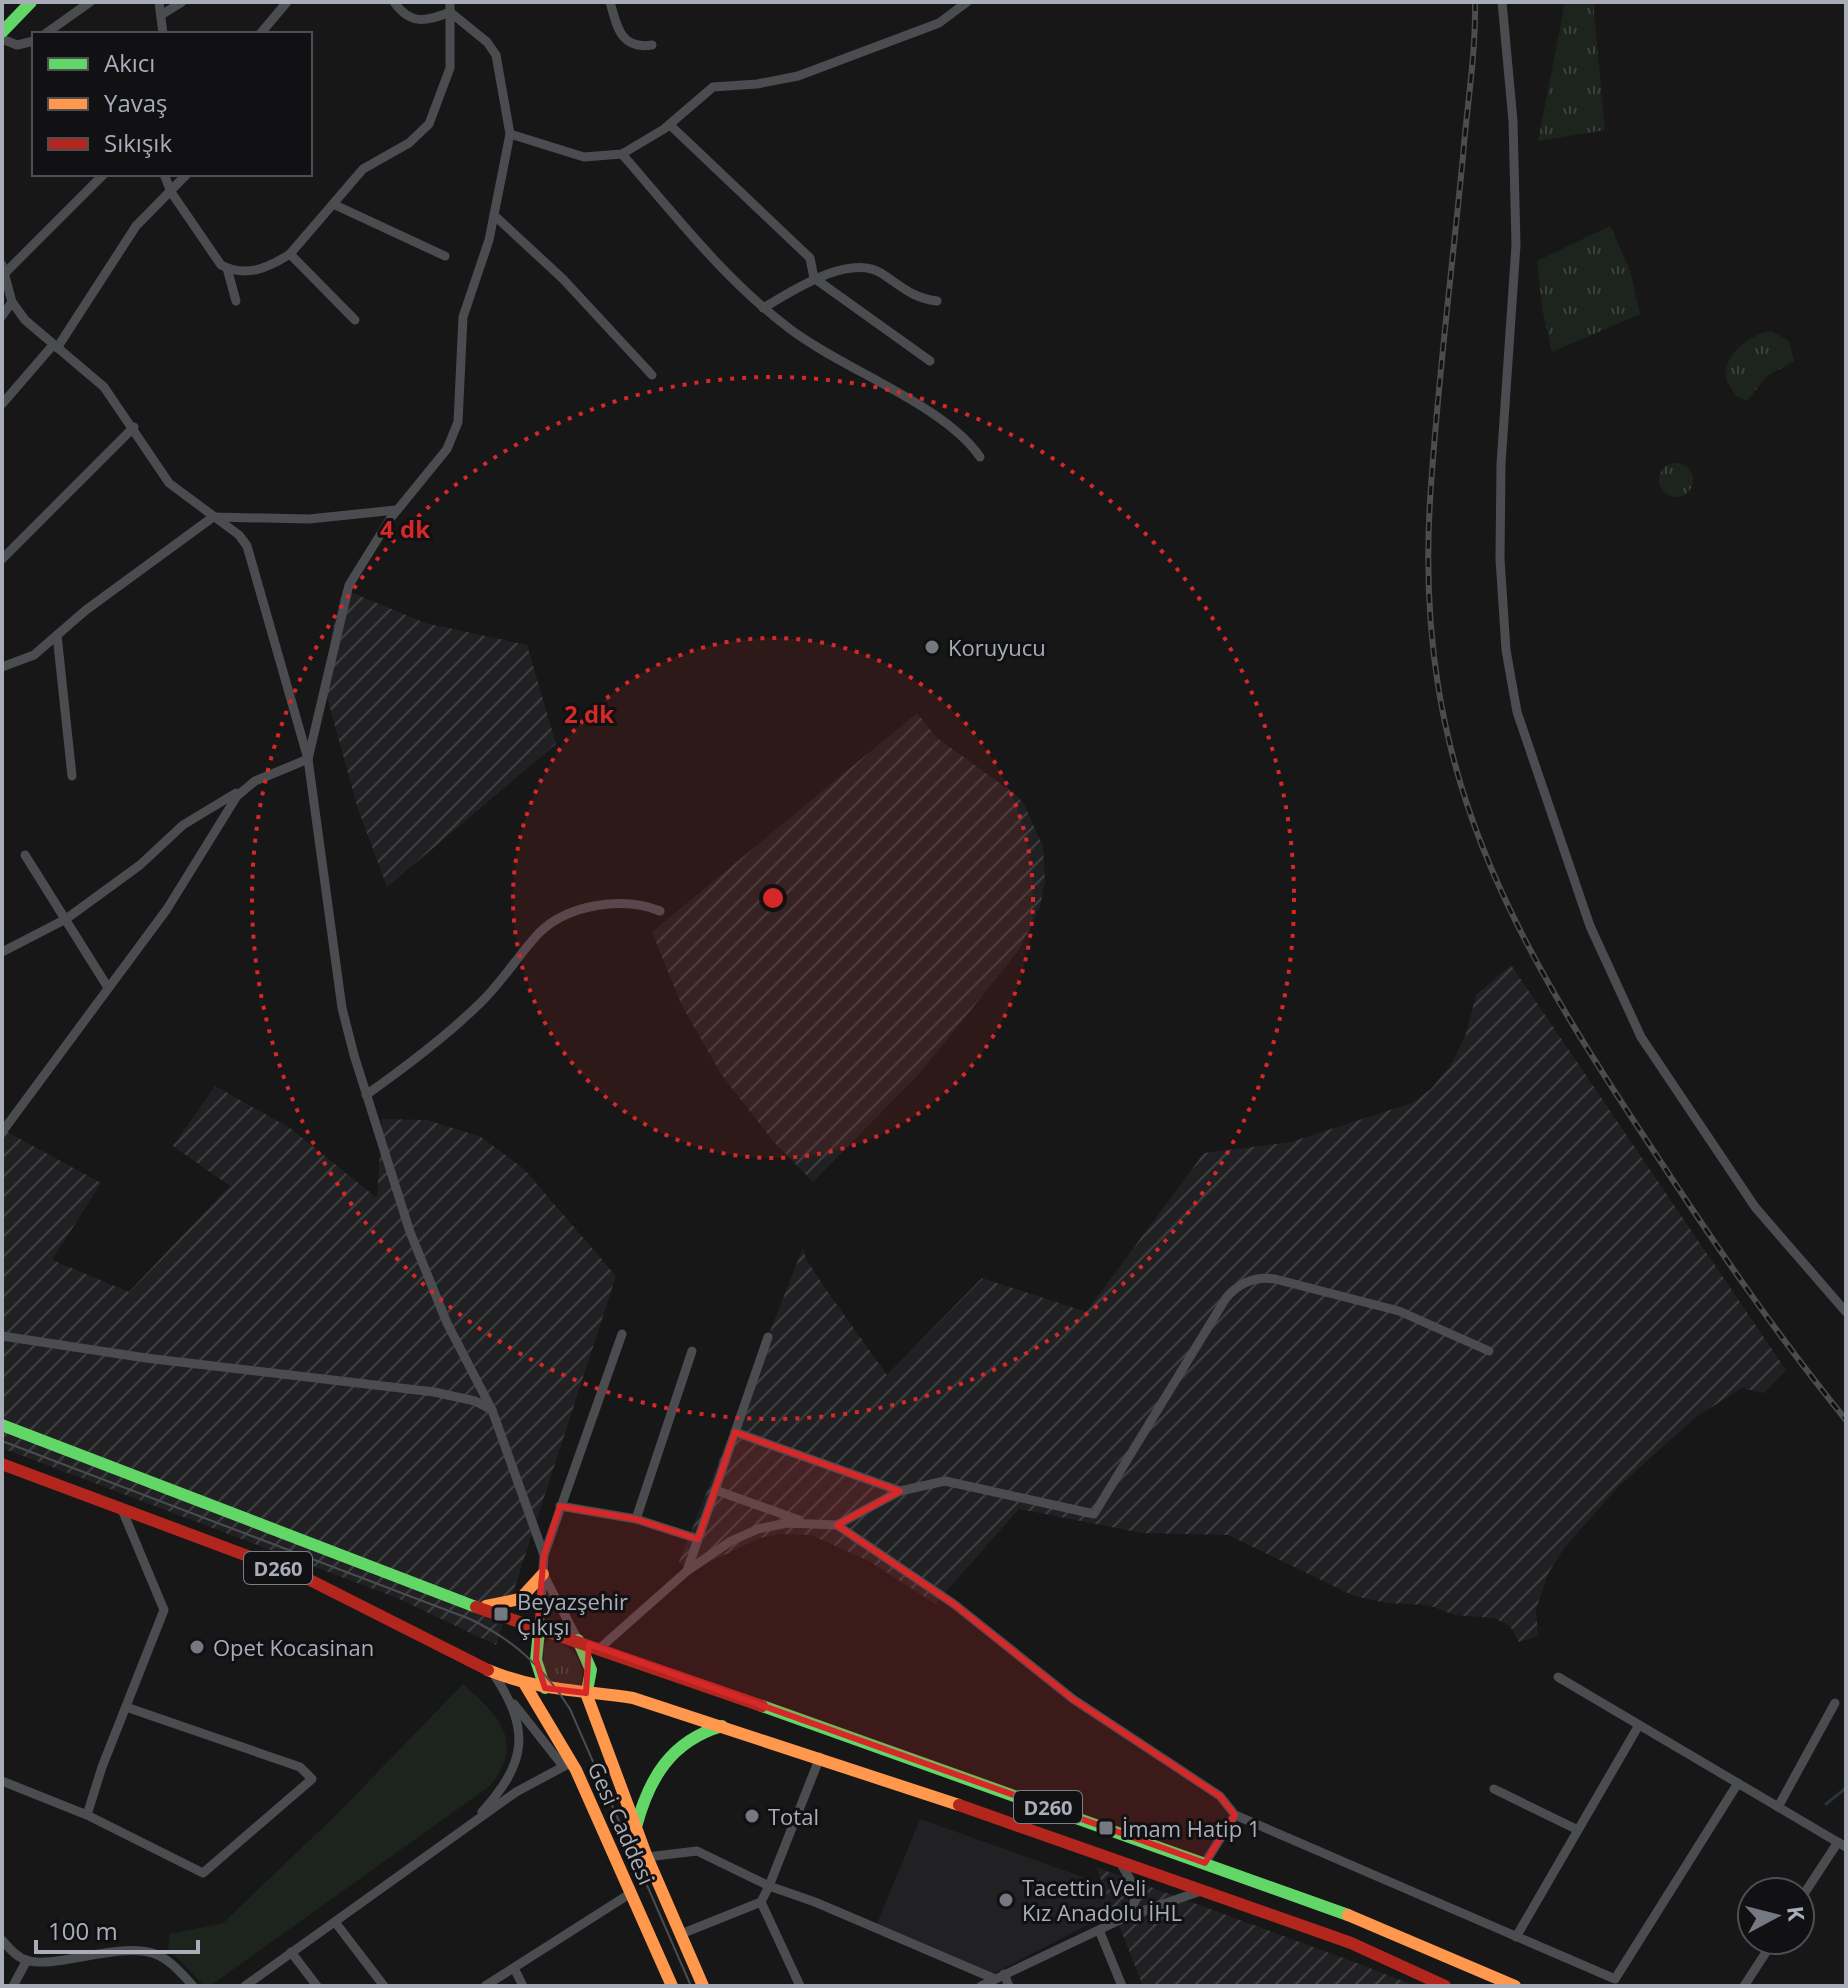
<svg xmlns="http://www.w3.org/2000/svg" width="1848" height="1988" viewBox="0 0 1848 1988" font-family="'Open Sans',sans-serif">
<style>
.built{fill:#212123}
.industrial{fill:url(#industrial-furrows)}
.grass{fill:url(#grass-tufts)}
.park{fill:#1d241e}
.lines{fill:none;stroke-linecap:round;stroke-linejoin:round}
.stream{stroke:#2a3239;stroke-width:3}
.street{stroke:#4b4c50;stroke-width:9}
.fast{stroke:#63d668;stroke-width:12}
.slow{stroke:#ff974d;stroke-width:12}
.jam{stroke:#b3261e;stroke-width:12}
.tram{stroke:#4b4c4f;stroke-width:2}
.rail-casing{stroke:#4b4c4f;stroke-width:6}
.rail{stroke:#111113;stroke-width:3;stroke-dasharray:9;stroke-linecap:butt}
.marked{fill:#d62828;fill-opacity:0.2;stroke:#d62828;stroke-width:6;stroke-linejoin:round}
.ring{fill:none;stroke:#d62828;stroke-width:4;stroke-dasharray:4 8}
.poi-dot{fill:#757880;stroke:#111113;stroke-width:3}
.labels{text-anchor:middle;dominant-baseline:central;stroke-width:6;stroke-linejoin:round;paint-order:stroke}
.shield{fill:#111113;stroke:#7b7e86;stroke-width:2}
.shield-label{font-size:20px;font-weight:bold;fill:#a8adb8}
.poi-label{font-size:22px;fill:#a8adb8;stroke:#111113;text-anchor:start}
.street-label{font-size:22px;fill:#a8adb8;stroke:#111113}
.centre{fill:#d62828;stroke:#111113;stroke-width:4}
.ring-label{font-size:24px;text-anchor:middle;font-weight:bold;fill:#d62828;stroke:#111113;stroke-width:6;stroke-linejoin:round;paint-order:stroke}
</style>
<defs>
<pattern id="industrial-furrows" width="10" height="10" patternUnits="userSpaceOnUse" patternTransform="scale(2)"><rect width="10" height="10" fill="#212123"/><path d="M-1 1l2-2M0 10L10 0M9 11l2-2" fill="none" stroke="#3e3f41"/></pattern>
<pattern id="grass-tufts" width="24" height="20" patternUnits="userSpaceOnUse" patternTransform="scale(2)"><rect width="24" height="20" fill="#1d241e"/><path d="M3 7l-1-3M5 7V3M7 7l1-3M15 17l-1-3M17 17v-4M19 17l1-3" fill="none" stroke="#3b413d"/></pattern>
</defs>
<rect width="100%" height="100%" fill="#171717"/>
<path class="built" d="M920,1819L1128,1893L1124,1906L989,1976L876,1926Z"/>
<g class="industrial">
<path d="M343,589L425,623L527,645L556,744L387,887L358,809L327,697L331,637Z"/>
<path d="M917,713L937,738L1015,794L1024,804L1043,847L1045,881L1040,907L1019,950L920,1073L813,1182L773,1141L721,1074L681,1004L652,932Z"/>
<path d="M1511,965L1786,1370L1764,1393L1742,1388L1696,1417L1619,1486L1565,1547L1549,1572L1536,1609L1538,1636L1519,1642L1510,1626L1494,1618L1455,1615L1428,1605L1387,1603L1354,1596L1228,1535L1142,1533L1019,1509L935,1604L869,1561L811,1535L780,1534L760,1538L691,1571L679,1562L803,1248L806,1259L825,1288L887,1375L982,1278L1086,1312L1204,1153L1291,1142L1412,1103L1431,1089L1451,1065L1466,1034L1476,995Z"/>
<path d="M215,1086L290,1128L377,1198L382,1119L427,1120L481,1137L524,1169L616,1276L496,1645L397,1598L2,1448V1129L101,1183L52,1260L129,1292L230,1186L173,1146Z"/>
<path d="M1096,1867L1354,1962L1416,1986H1143Z"/>
</g>
<g class="grass">
<path d="M1565,2H1593L1605,130L1538,141Z"/>
<path d="M1610,226L1630,270L1640,314L1552,352L1542,308L1537,261Z"/>
<path d="M1771,331L1789,341L1794,361L1767,376L1747,401L1736,396L1726,380C1722,356 1748,335 1771,331Z"/>
<circle cx="1676" cy="480" r="17"/>
<path d="M549,1640C573,1644 587,1663 580,1687L551,1685L542,1669L545,1644Z"/>
</g>
<path class="park" d="M463,1684C497,1715 526,1739 491,1785L210,1986H204L168,1948L170,1934L223,1923L337,1814Z"/>
<g class="lines">
<path class="stream" d="M1826,1804L1846,1788"/>
<g class="street">
<path d="M159,2L163,34"/>
<path d="M610,2C617,26 620,50 652,45"/>
<path d="M1502,2L1513,121L1516,245L1501,464L1500,559L1506,650L1517,712L1590,926L1641,1037L1755,1207L1846,1312"/>
<path d="M161,15L182,2"/>
<path d="M45,34L90,2"/>
<path d="M260,34L287,2"/>
<path d="M2,39L17,45L34,41"/>
<path d="M670,125L810,258L814,278L930,361"/>
<path d="M510,134L584,157L622,154L664,129L713,87L757,84L798,76L939,23L967,2"/>
<path d="M622,154C675,215 725,280 790,329C844,370 945,405 980,457"/>
<path d="M164,174L171,192L221,265C246,278 268,268 290,254L363,169L409,143L429,124L450,68V2"/>
<path d="M333,204L445,256"/>
<path d="M495,216L563,279L652,375"/>
<path d="M290,254L355,320"/>
<path d="M2,265L12,302L25,320L104,387L169,483L239,535L247,546L308,759L342,1008L354,1055L410,1232L447,1323L492,1410L544,1555"/>
<path d="M227,268L236,301"/>
<path d="M5,273L104,174"/>
<path d="M763,308C791,292 848,253 881,273C901,286 912,298 937,301"/>
<path d="M2,316L12,302"/>
<path d="M57,348L136,226L187,174"/>
<path d="M2,404L53,345"/>
<path d="M2,559L134,427"/>
<path d="M57,635L72,776"/>
<path d="M2,667L34,655L86,610L213,517L309,519L396,510"/>
<path d="M25,855L107,986"/>
<path d="M2,952L66,919L140,865L183,825L236,793"/>
<path d="M366,1095C404,1068 442,1040 476,1007C501,985 517,956 539,933C568,904 624,896 660,911"/>
<path d="M2,1132L167,909L237,796L255,781L308,759L349,585L390,519L447,449L458,422L463,317L489,240L510,134L496,55L487,42L450,12C426,22 410,25 394,2"/>
<path d="M2,1336L146,1358L434,1392L475,1401L492,1410"/>
<path d="M692,1351L636,1519L698,1539"/>
<path d="M735,1432L900,1491"/>
<path d="M715,1490L799,1520"/>
<path d="M560,1506L636,1519"/>
<path d="M837,1525L900,1491L945,1481L1094,1514L1226,1298C1239,1283 1255,1276 1275,1279L1399,1311L1489,1351"/>
<path d="M687,1571L768,1337"/>
<path d="M543,1574L578,1640"/>
<path d="M539,1631L544,1555L622,1334"/>
<path d="M600,1648L687,1571L731,1541L758,1529L787,1523L837,1525L954,1604L1073,1699L1220,1796L1235,1815L1615,1979L1738,1783"/>
<path d="M1558,1677L1846,1847"/>
<path d="M514,1704L563,1766"/>
<path d="M2,1781L87,1815L102,1767L164,1610L123,1512"/>
<path d="M1494,1789L1578,1830"/>
<path d="M1778,1807L1835,1703"/>
<path d="M482,1812C527,1762 531,1730 493,1673"/>
<path d="M87,1815L203,1873L312,1779L300,1767L126,1707"/>
<path d="M647,1857L697,1851L769,1886L820,1757"/>
<path d="M1120,1862L1138,1893L1129,1915"/>
<path d="M1205,1863L1235,1815"/>
<path d="M1800,1900L1838,1842"/>
<path d="M761,1902L800,1986"/>
<path d="M335,1922L384,1986"/>
<path d="M1099,1930L1122,1986"/>
<path d="M681,1934L761,1902L769,1886L815,1902L995,1979"/>
<path d="M1516,1937L1639,1725"/>
<path d="M2,1940C8,1947 16,1957 26,1960C54,1970 119,1941 155,1954C171,1960 182,1974 193,1986"/>
<path d="M291,1952L317,1986"/>
<path d="M514,1968L523,1986"/>
<path d="M1004,1974L1009,1986"/>
<path d="M13,1986L27,1960"/>
<path d="M245,1986L516,1792L572,1762"/>
<path d="M485,1986L631,1893"/>
<path d="M981,1986L1128,1916L1201,1891"/>
<path d="M1744,1986L1774,1940"/>
</g>
<g class="fast">
<path d="M2,32L31,2"/>
<path d="M2,1425L476,1607"/>
<path d="M539,1631L536,1660L545,1688"/>
<path d="M578,1640L591,1670L587,1691"/>
<path d="M762,1706L1348,1915"/>
<path d="M636,1827C649,1778 671,1741 722,1726"/>
</g>
<g class="slow">
<path d="M486,1606L520,1599L543,1574"/>
<path d="M488,1670C538,1691 582,1690 633,1698L959,1805"/>
<path d="M524,1683L576,1770L672,1986"/>
<path d="M586,1693L647,1857L703,1986"/>
<path d="M1348,1915L1515,1986"/>
</g>
<g class="jam">
<path d="M2,1464L304,1577L488,1670"/>
<path d="M476,1607L762,1706"/>
<path d="M959,1805L1351,1943L1445,1986"/>
</g>
<path class="tram" d="M2,1441L470,1619C514,1640 544,1668 570,1709L691,1986"/>
<defs>
<path id="rail" d="M1475,2C1476,53 1467,105 1463,156C1452,271 1437,386 1430,501C1414,769 1510,935 1653,1150C1714,1243 1776,1334 1846,1420"/>
</defs>
<use href="#rail" class="rail-casing"/>
<use href="#rail" class="rail"/>
</g>
<path class="marked" d="M735,1432L900,1491L837,1525L954,1604L1073,1699L1220,1796L1235,1815L1205,1863L589,1644L586,1693L545,1688L536,1660L539,1607L544,1555L560,1506L636,1519L698,1539Z"/>
<circle cx="773" cy="898" r="260" fill="#d62828" fill-opacity=".12"/>
<g class="ring">
<circle cx="773" cy="898" r="260"/>
<circle cx="773" cy="898" r="521"/>
</g>
<g class="poi-dot">
<circle cx="932" cy="647" r="8"/>
<rect x="493" y="1606" width="16" height="16" rx="4"/>
<circle cx="197" cy="1647" r="8"/>
<circle cx="752" cy="1816" r="8"/>
<rect x="1098" y="1820" width="16" height="16" rx="4"/>
<circle cx="1006" cy="1900" r="8"/>
</g>
<g class="labels">
<g class="shield">
<rect x="244" y="1552" width="68" height="32" rx="6"/>
<rect x="1014" y="1791" width="68" height="32" rx="6"/>
</g>
<g class="shield-label">
<text x="278" y="1568">D260</text>
<text x="1048" y="1807">D260</text>
</g>
<g class="poi-label">
<text x="948" y="647">Koruyucu</text>
<text x="517" y="1601">Beyazşehir<tspan x="517" dy="25">Çıkışı</tspan></text>
<text x="213" y="1647">Opet Kocasinan</text>
<text x="768" y="1816">Total</text>
<text x="1122" y="1828">İmam Hatip 1</text>
<text x="1022" y="1887">Tacettin Veli<tspan x="1022" dy="25">Kız Anadolu İHL</tspan></text>
</g>
<g class="street-label">
<text transform="translate(622 1823) rotate(66)">Gesi Caddesi</text>
</g>
</g>
<circle cx="773" cy="898" r="12" class="centre"/>
<g class="ring-label">
<text x="405" y="538">4 dk</text>
<text x="589" y="723">2 dk</text>
</g>
<rect width="1848" height="1988" fill="none" stroke="#a8adb8" stroke-width="8"/>
<rect x="32" y="32" width="280" height="144" fill="#111113" stroke="#4d4f55" stroke-width="2"/>
<rect x="48" y="58" width="40" height="12" fill="#63d668" stroke="#4d4f55" stroke-width="2"/>
<text x="104" y="72" font-size="24" fill="#a8adb8">Akıcı</text>
<rect x="48" y="98" width="40" height="12" fill="#ff974d" stroke="#4d4f55" stroke-width="2"/>
<text x="104" y="112" font-size="24" fill="#a8adb8">Yavaş</text>
<rect x="48" y="138" width="40" height="12" fill="#b3261e" stroke="#4d4f55" stroke-width="2"/>
<text x="104" y="152" font-size="24" fill="#a8adb8">Sıkışık</text>
<g transform="translate(1776 1916) rotate(83)"><circle r="38" fill="#111113" stroke="#4d4f55" stroke-width="2"/>
<path d="M0-6L14 30L0 20L-14 30Z" fill="#757880"/>
<text y="-12" font-size="22" font-weight="bold" text-anchor="middle" fill="#a8adb8">K</text>
</g>
<path d="M36 1940v12h162v-12" fill="none" stroke="#a8adb8" stroke-width="4"/>
<text x="48" y="1940" font-size="24" fill="#a8adb8" stroke="#111113" stroke-width="6" paint-order="stroke">100 m</text>
</svg>
